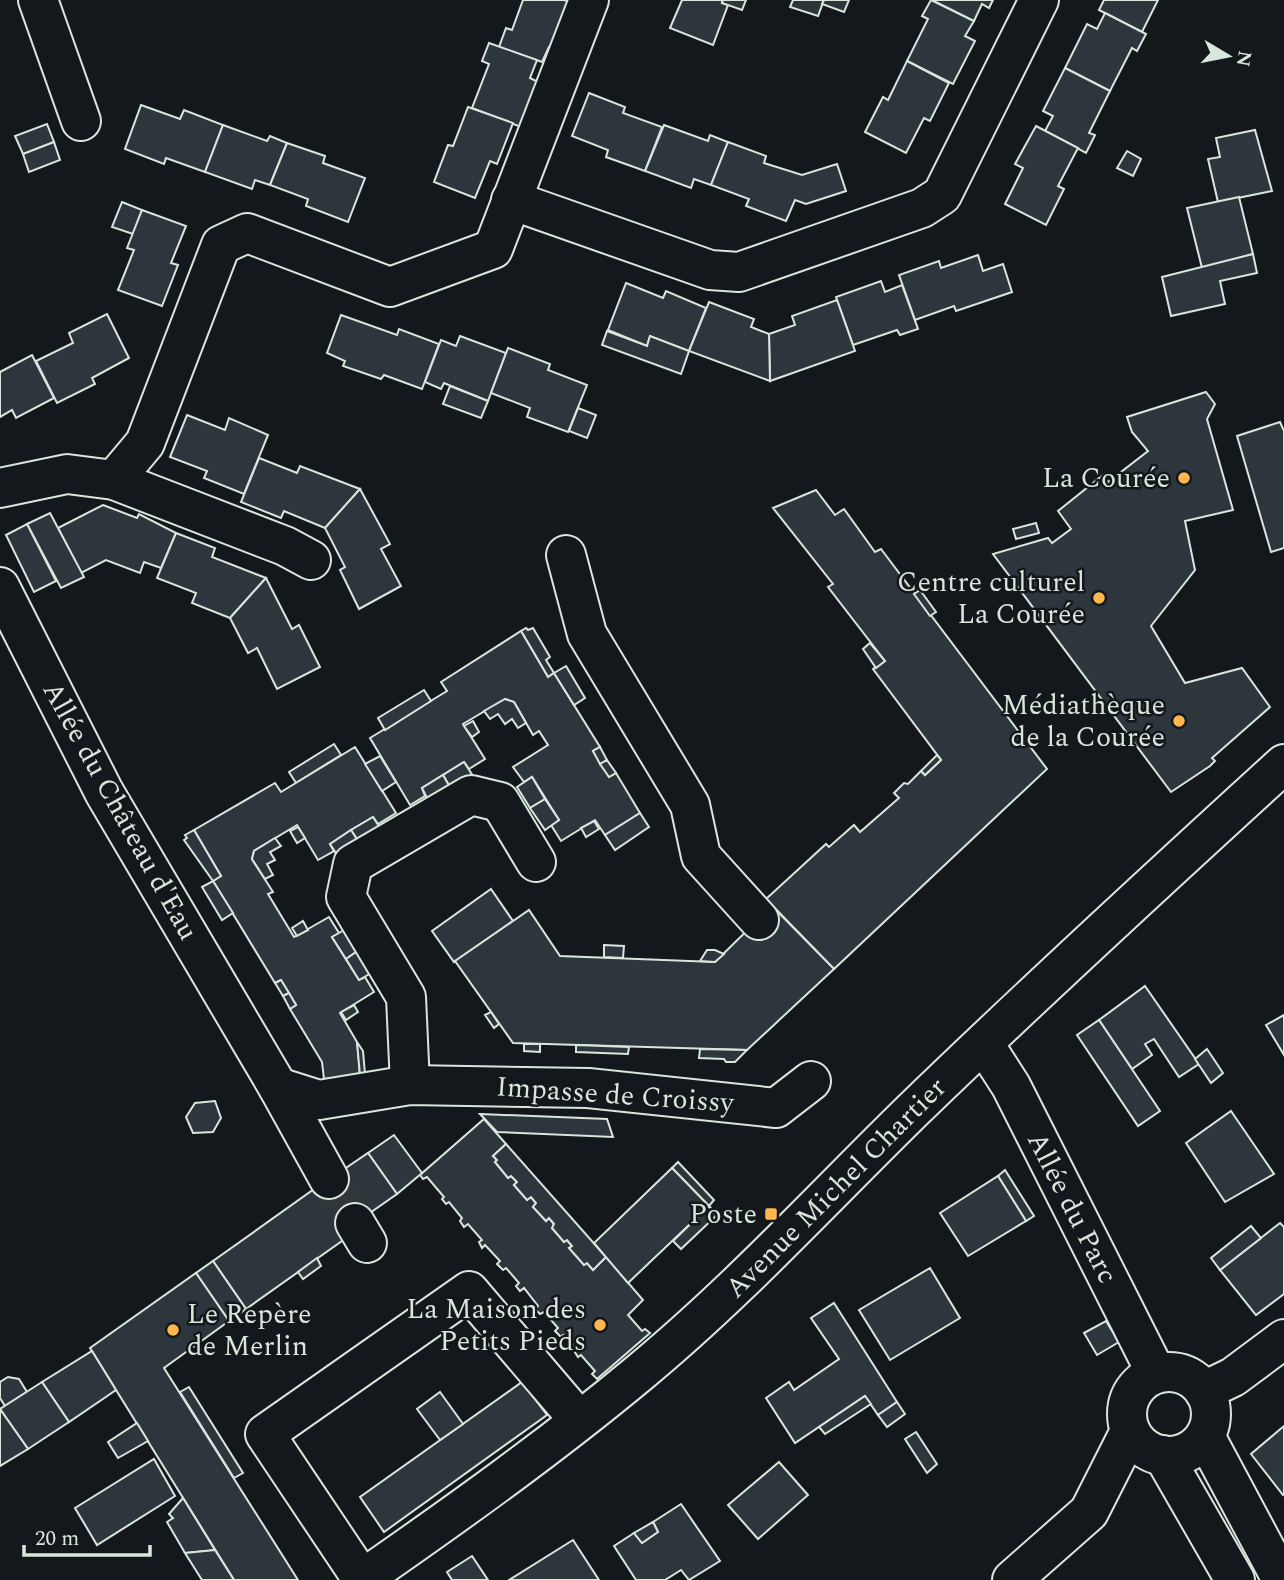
<svg xmlns="http://www.w3.org/2000/svg" width="1284" height="1580" viewBox="0 0 1284 1580" font-family="Spectral,serif">
<style>
.building{fill:#2c363c;stroke:#d8e6dc;stroke-width:2}
.lines{fill:none;stroke-linecap:round;stroke-linejoin:round}
.minor-tunnel{stroke:#313739;stroke-width:38;stroke-dasharray:38 19;stroke-linecap:butt}
.minor-casing{stroke:#d8e6dc;stroke-width:42}
.major-casing{stroke:#d8e6dc;stroke-width:42}
.minor{stroke:#14181c;stroke-width:38}
.major{stroke:#14181c;stroke-width:38}
.poi-dot{fill:#ffb74d;stroke:#14181c;stroke-width:2.5}
.labels{text-anchor:middle;dominant-baseline:central;stroke-width:5;stroke-linejoin:round;paint-order:stroke}
.poi-label{font-size:28px;fill:#d8e6dc;stroke:#14181c;text-anchor:end}
.street-label{font-size:28px;fill:#d8e6dc;stroke:#14181c}
</style>
<rect width="100%" height="100%" fill="#14181c"/>
<g class="building">
<path d="M523,0H564L576,4L559,50L549,47L542,62L499,47L506,28L512,30Z"/>
<path d="M682,0H723L722,3L728,5L713,45L670,28Z"/>
<path d="M723,0H746L742,10L722,3Z"/>
<path d="M793,0H824L818,16L790,7Z"/>
<path d="M824,0H849L844,12L822,4Z"/>
<path d="M931,0L974,21L965,36L975,41L953,84L907,61L928,19L922,16Z"/>
<path d="M932,0H993L989,8L982,4L974,21Z"/>
<path d="M1104,0H1158L1142,32L1099,10Z"/>
<path d="M1105,13L1146,34L1137,51L1132,48L1110,91L1065,68L1087,24L1097,29Z"/>
<path d="M489,43L537,60L530,78L538,82L521,127L472,108L489,64L482,61Z"/>
<path d="M907,61L949,83L930,121L924,118L906,153L865,132L883,97L888,100Z"/>
<path d="M1065,68L1110,91L1089,133L1095,135L1086,153L1045,131L1053,116L1043,111Z"/>
<path d="M589,93L625,107L623,113L662,127L645,171L606,157L608,150L572,136Z"/>
<path d="M141,105L180,119L184,110L223,125L205,172L166,158L164,164L125,149Z"/>
<path d="M468,107L513,123L497,164L490,161L475,198L434,182L448,145L453,146Z"/>
<path d="M47,124L54,142L23,154L15,136Z"/>
<path d="M223,125L267,141L270,136L287,143L270,185L255,180L252,189L205,172Z"/>
<path d="M664,125L708,141L710,135L728,142L711,185L694,179L691,188L645,171Z"/>
<path d="M1036,126L1078,148L1058,186L1064,189L1046,225L1005,204L1023,168L1015,164Z"/>
<path d="M1255,130L1272,191L1218,202L1208,159L1220,157L1216,138Z"/>
<path d="M54,142L60,160L29,172L23,154Z"/>
<path d="M728,142L766,156L764,163L802,175L837,164L846,191L806,204L795,200L786,221L746,206L749,199L711,185Z"/>
<path d="M287,143L325,156L323,163L365,178L348,222L306,206L308,199L270,185Z"/>
<path d="M1127,151L1141,159L1133,176L1117,168Z"/>
<path d="M1239,197L1253,254L1202,268L1187,208Z"/>
<path d="M122,202L142,210L133,234L112,227Z"/>
<path d="M142,210L186,226L171,263L178,265L162,306L118,290L134,250L127,248Z"/>
<path d="M1253,254L1257,273L1220,281L1225,304L1171,316L1162,277Z"/>
<path d="M978,255L983,271L1003,264L1012,292L956,311L954,306L915,320L899,275L939,261L941,268Z"/>
<path d="M881,281L885,292L902,285L918,329L900,335L897,330L853,345L836,297Z"/>
<path d="M626,283L663,298L666,291L706,308L689,351L650,336L647,346L608,330Z"/>
<path d="M837,300L855,351L770,381L769,334L795,325L792,316Z"/>
<path d="M709,302L754,319L751,327L769,334L770,381L689,351Z"/>
<path d="M107,314L129,358L92,378L95,384L57,403L36,361L73,343L69,333Z"/>
<path d="M341,315L397,335L399,329L439,344L422,389L384,375L381,379L343,366L345,361L327,353Z"/>
<path d="M607,331L647,346L650,336L689,351L681,374L602,345Z"/>
<path d="M460,336L506,353L488,401L444,383L441,389L425,382L441,340L456,346Z"/>
<path d="M508,348L550,364L548,370L587,385L568,432L527,417L530,408L491,393Z"/>
<path d="M32,355L54,398L16,418L12,410L0,417V372Z"/>
<path d="M450,386L488,401L481,418L443,404Z"/>
<path d="M1206,392L1215,404L1207,419L1233,510L1185,521L1195,570L1151,626L1185,683L1242,668L1270,707L1212,758L1215,761L1210,766L1171,792L993,554L1048,538L1052,543L1071,529L1058,511L1103,475L1108,482L1148,451L1132,432L1127,417Z"/>
<path d="M578,408L596,415L587,438L569,431Z"/>
<path d="M187,415L225,430L229,418L268,435L244,494L204,478L207,471L170,457Z"/>
<path d="M1280,422L1284,431V548L1271,552L1237,436Z"/>
<path d="M259,458L297,473L300,466L360,489L325,528L284,511L281,518L241,502Z"/>
<path d="M360,489L390,544L381,549L401,586L359,609L340,570L345,567L325,528Z"/>
<path d="M816,490L835,515L844,509L875,552L881,549L1047,769L834,969L766,899L826,844L829,847L854,825L860,832L899,798L894,793L904,783L908,784L921,771L925,775L941,760L873,669L885,661L828,587L833,584L773,508Z"/>
<path d="M103,505L137,518L139,514L176,533L161,568L144,562L140,573L106,560L81,573L58,528Z"/>
<path d="M50,513L84,577L61,588L27,524Z"/>
<path d="M1036,523L1039,533L1016,539L1013,529Z"/>
<path d="M27,524L56,581L34,592L6,535Z"/>
<path d="M176,533L215,548L212,557L266,578L230,618L192,603L196,593L157,578Z"/>
<path d="M266,578L292,629L299,625L320,667L277,689L257,648L248,653L230,618Z"/>
<path d="M920,590L936,612L930,616L914,594Z"/>
<path d="M526,628L528,630L533,628L550,657L546,660L554,673L548,677L521,631Z"/>
<path d="M521,631L548,677L554,673L600,747L593,751L609,777L616,773L640,813L605,835L595,820L561,841L551,825L559,820L532,777L524,782L513,767L548,745L539,731L533,735L514,702L505,699L463,724L485,759L469,769L464,762L422,788L425,796L410,805L370,738L447,691L441,682Z"/>
<path d="M870,643L885,661L876,668L863,649Z"/>
<path d="M566,666L585,698L574,705L554,673Z"/>
<path d="M424,690L431,701L385,730L378,718Z"/>
<path d="M505,699L514,702L526,723L518,728L512,719L505,724L498,714L490,719L484,711Z"/>
<path d="M473,721L479,732L472,737L464,726Z"/>
<path d="M334,744L341,755L296,783L289,772Z"/>
<path d="M355,747L396,813L378,824L373,817L351,830L330,844L334,851L318,860L297,825L254,851L252,859L273,892L268,894L294,937L329,917L339,933L332,937L359,980L365,977L374,992L340,1013L357,1042L360,1075L324,1079L322,1062L290,1009L296,1005L281,980L275,983L213,881L221,876L194,830L275,783L281,792Z"/>
<path d="M600,747L607,760L600,764L593,751Z"/>
<path d="M937,755L941,760L925,775L921,771Z"/>
<path d="M380,756L396,782L382,791L365,764Z"/>
<path d="M607,760L616,773L609,777L600,764Z"/>
<path d="M464,762L473,776L451,789L443,775Z"/>
<path d="M443,775L451,789L429,802L422,788Z"/>
<path d="M532,777L545,799L530,808L517,787Z"/>
<path d="M545,799L559,820L545,830L530,808Z"/>
<path d="M640,813L649,827L615,850L605,835Z"/>
<path d="M373,817L382,831L360,844L351,830Z"/>
<path d="M594,821L599,829L586,837L581,828Z"/>
<path d="M298,827L305,838L297,843L290,831Z"/>
<path d="M194,830L221,876L213,881L184,840L187,838L185,835Z"/>
<path d="M351,830L360,844L339,858L330,844Z"/>
<path d="M275,838L281,846L270,852L275,860L267,864L273,875L265,879L252,859L254,851Z"/>
<path d="M213,881L233,913L222,920L202,887Z"/>
<path d="M491,889L513,921L454,962L432,931Z"/>
<path d="M772,906L834,969L747,1050L513,1043L455,961L529,910L560,956L715,962Z"/>
<path d="M303,921L308,930L297,936L292,928Z"/>
<path d="M346,929L359,950L346,959L332,937Z"/>
<path d="M604,945L624,946L623,958L604,957Z"/>
<path d="M359,950L373,972L359,980L346,959Z"/>
<path d="M707,950H715L724,954L715,962L700,961Z"/>
<path d="M281,980L289,993L283,996L275,983Z"/>
<path d="M1145,986L1199,1064L1179,1077L1154,1039L1145,1044L1152,1055L1132,1069L1099,1020Z"/>
<path d="M289,993L296,1005L290,1009L283,996Z"/>
<path d="M354,1005L358,1012L346,1020L341,1012Z"/>
<path d="M491,1012L499,1024L494,1028L485,1015Z"/>
<path d="M1284,1015V1055L1266,1025Z"/>
<path d="M1099,1020L1160,1111L1138,1126L1077,1035Z"/>
<path d="M357,1042L363,1051L365,1074L360,1075Z"/>
<path d="M524,1044H540V1052L524,1051Z"/>
<path d="M576,1045L629,1047L628,1054L576,1052Z"/>
<path d="M700,1049L747,1050L735,1062H726L724,1059L699,1058Z"/>
<path d="M1207,1049L1223,1073L1211,1083L1195,1059Z"/>
<path d="M215,1101L221,1118L213,1132L193,1133L186,1117L195,1103Z"/>
<path d="M1231,1111L1274,1174L1225,1202L1186,1143Z"/>
<path d="M480,1114L607,1119L613,1137L497,1132Z"/>
<path d="M484,1119L506,1144L493,1156L497,1160L495,1162L508,1178L511,1176L517,1182L514,1185L527,1200L531,1197L536,1203L533,1207L546,1221L549,1218L554,1224L552,1228L564,1242L567,1240L572,1246L569,1248L584,1265L587,1263L593,1270L606,1257L643,1300L628,1315L642,1331L645,1329L650,1333L597,1379L592,1374L595,1371L581,1355L578,1357L574,1351L576,1349L563,1335L561,1337L555,1331L558,1328L544,1312L540,1314L535,1309L538,1306L524,1288L520,1291L516,1286L519,1283L506,1268L503,1270L497,1264L500,1261L485,1245L482,1248L479,1242L482,1240L468,1224L464,1227L460,1221L462,1218L449,1202L446,1204L442,1199L444,1197L427,1177L423,1179L420,1175Z"/>
<path d="M394,1135L422,1173L397,1194L368,1153Z"/>
<path d="M506,1144L606,1257L593,1270L587,1263L584,1265L569,1248L572,1246L567,1240L564,1242L552,1228L554,1224L549,1218L546,1221L533,1207L536,1203L531,1197L527,1200L514,1185L517,1182L511,1176L508,1178L495,1162L497,1160L493,1156Z"/>
<path d="M368,1153L397,1194L364,1217L340,1172Z"/>
<path d="M678,1162L714,1200L709,1206L672,1168Z"/>
<path d="M672,1168L709,1206L628,1283L594,1243Z"/>
<path d="M1005,1170L1034,1216L1026,1221L998,1176Z"/>
<path d="M340,1172L364,1217L346,1230L317,1187Z"/>
<path d="M998,1176L1026,1221L968,1256L940,1213Z"/>
<path d="M317,1187L349,1236L246,1309L213,1261Z"/>
<path d="M709,1206L717,1215L681,1249L673,1241Z"/>
<path d="M1280,1223L1284,1227V1294L1256,1315L1220,1270Z"/>
<path d="M1251,1226L1261,1238L1220,1270L1211,1258Z"/>
<path d="M317,1258L321,1266L303,1279L298,1272Z"/>
<path d="M213,1261L246,1309L229,1321L196,1273Z"/>
<path d="M930,1268L960,1318L890,1360L859,1310Z"/>
<path d="M196,1273L229,1321L164,1368L298,1580H234L90,1348Z"/>
<path d="M834,1303L897,1402L878,1415L865,1396L795,1443L766,1398L789,1382L794,1390L839,1359L811,1318Z"/>
<path d="M1106,1321L1119,1342L1097,1355L1084,1333Z"/>
<path d="M92,1351L116,1390L69,1422L42,1382Z"/>
<path d="M8,1377L19,1379L27,1392L5,1406L0,1398V1382Z"/>
<path d="M42,1382L69,1422L28,1449L0,1409Z"/>
<path d="M522,1382L547,1415L384,1532L360,1497Z"/>
<path d="M189,1387L243,1473L234,1478L180,1392Z"/>
<path d="M440,1392L463,1424L440,1440L417,1409Z"/>
<path d="M865,1396L871,1404L825,1434L819,1427Z"/>
<path d="M897,1402L905,1414L887,1427L878,1415Z"/>
<path d="M0,1409L28,1449L0,1466Z"/>
<path d="M137,1423L148,1441L118,1458L108,1442Z"/>
<path d="M1284,1426V1494L1283,1495L1251,1454Z"/>
<path d="M916,1432L937,1464L927,1473L905,1439Z"/>
<path d="M154,1459L175,1496L97,1545L75,1508Z"/>
<path d="M779,1462L808,1495L758,1539L728,1505Z"/>
<path d="M183,1498L215,1550L185,1553L167,1522L173,1518L169,1514Z"/>
<path d="M681,1504L720,1561L689,1580L681,1570L665,1580H636L614,1546L634,1533L642,1543L658,1532L653,1522Z"/>
<path d="M653,1522L658,1532L642,1543L634,1533Z"/>
<path d="M573,1540L599,1580H509Z"/>
<path d="M215,1550L234,1580H202L185,1553Z"/>
<path d="M472,1556L488,1580H452L447,1572Z"/>
</g>
<g class="lines">
<path class="minor-tunnel" d="M329,1179L355,1223"/>
<defs>
<g id="minor">
<path d="M38,0L81,121"/>
<path d="M511,200L710,270L739,272L922,208L942,195L1039,0"/>
<path d="M114,480L145,443L221,245L247,233L390,287L493,249L589,0"/>
<path d="M0,488L67,474L114,480L285,546L311,560"/>
<path d="M566,555L587,634L690,805L701,856L759,920"/>
<path d="M0,587L104,792L278,1087L319,1100L410,1085L588,1088L776,1108L811,1081"/>
<path d="M984,1044L1011,1086L1156,1373"/>
<path d="M410,1085L406,997L346,897L353,864L471,795L500,802L536,862"/>
<path d="M278,1087L329,1179"/>
<path d="M355,1223L367,1243"/>
<circle cx="1169" cy="1414" r="42"/>
<path d="M1204,1391L1233,1377L1284,1339"/>
<path d="M1205,1436L1282,1580"/>
<path d="M1163,1455L1235,1580"/>
<path d="M362,1579L265,1434L469,1291L579,1420"/>
<path d="M1012,1580L1089,1512L1130,1431"/>
</g>
<path id="major" d="M361,1580C456,1514 550,1447 639,1373C737,1292 822,1199 912,1111C1034,993 1159,878 1284,764"/>
</defs>
<use href="#minor" class="minor-casing"/>
<use href="#major" class="major-casing"/>
<use href="#minor" class="minor"/>
<use href="#major" class="major"/>
</g>
<g class="poi-dot">
<circle cx="1184" cy="478" r="7"/>
<circle cx="1099" cy="598" r="7"/>
<circle cx="1179" cy="721" r="7"/>
<rect x="764" y="1207" width="14" height="14" rx="3.5"/>
<circle cx="600" cy="1325" r="7"/>
<circle cx="173" cy="1330" r="7"/>
</g>
<g class="labels">
<g class="poi-label">
<text x="1170" y="478">La Courée</text>
<text x="1085" y="582">Centre culturel<tspan x="1085" dy="32">La Courée</tspan></text>
<text x="1165" y="705">Médiathèque<tspan x="1165" dy="32">de la Courée</tspan></text>
<text x="757" y="1214">Poste</text>
<text x="586" y="1309">La Maison des<tspan x="586" dy="32">Petits Pieds</tspan></text>
<text x="187" y="1314" text-anchor="start">Le Repère<tspan x="187" dy="32">de Merlin</tspan></text>
</g>
<g class="street-label">
<text transform="translate(120 811) rotate(61)">Allée du Château d'Eau</text>
<text transform="translate(615 1095) rotate(4)">Impasse de Croissy</text>
<text transform="translate(836 1188) rotate(-45)">Avenue Michel Chartier</text>
<text transform="translate(1072 1208) rotate(63)">Allée du Parc</text>
</g>
</g>
<g transform="translate(1228 56) rotate(100)" stroke="#14181c" stroke-width="5" paint-order="stroke">
<path d="M0-5L12 26L0 18L-12 26Z" fill="#d8e6dc"/>
<text y="-10" font-size="19" font-weight="bold" text-anchor="middle" fill="#d8e6dc">N</text>
</g>
<path d="M24 1545v10h126v-10" fill="none" stroke="#d8e6dc" stroke-width="3.5"/>
<text x="35" y="1545" font-size="21" fill="#d8e6dc" stroke="#14181c" stroke-width="5" paint-order="stroke">20 m</text>
</svg>
